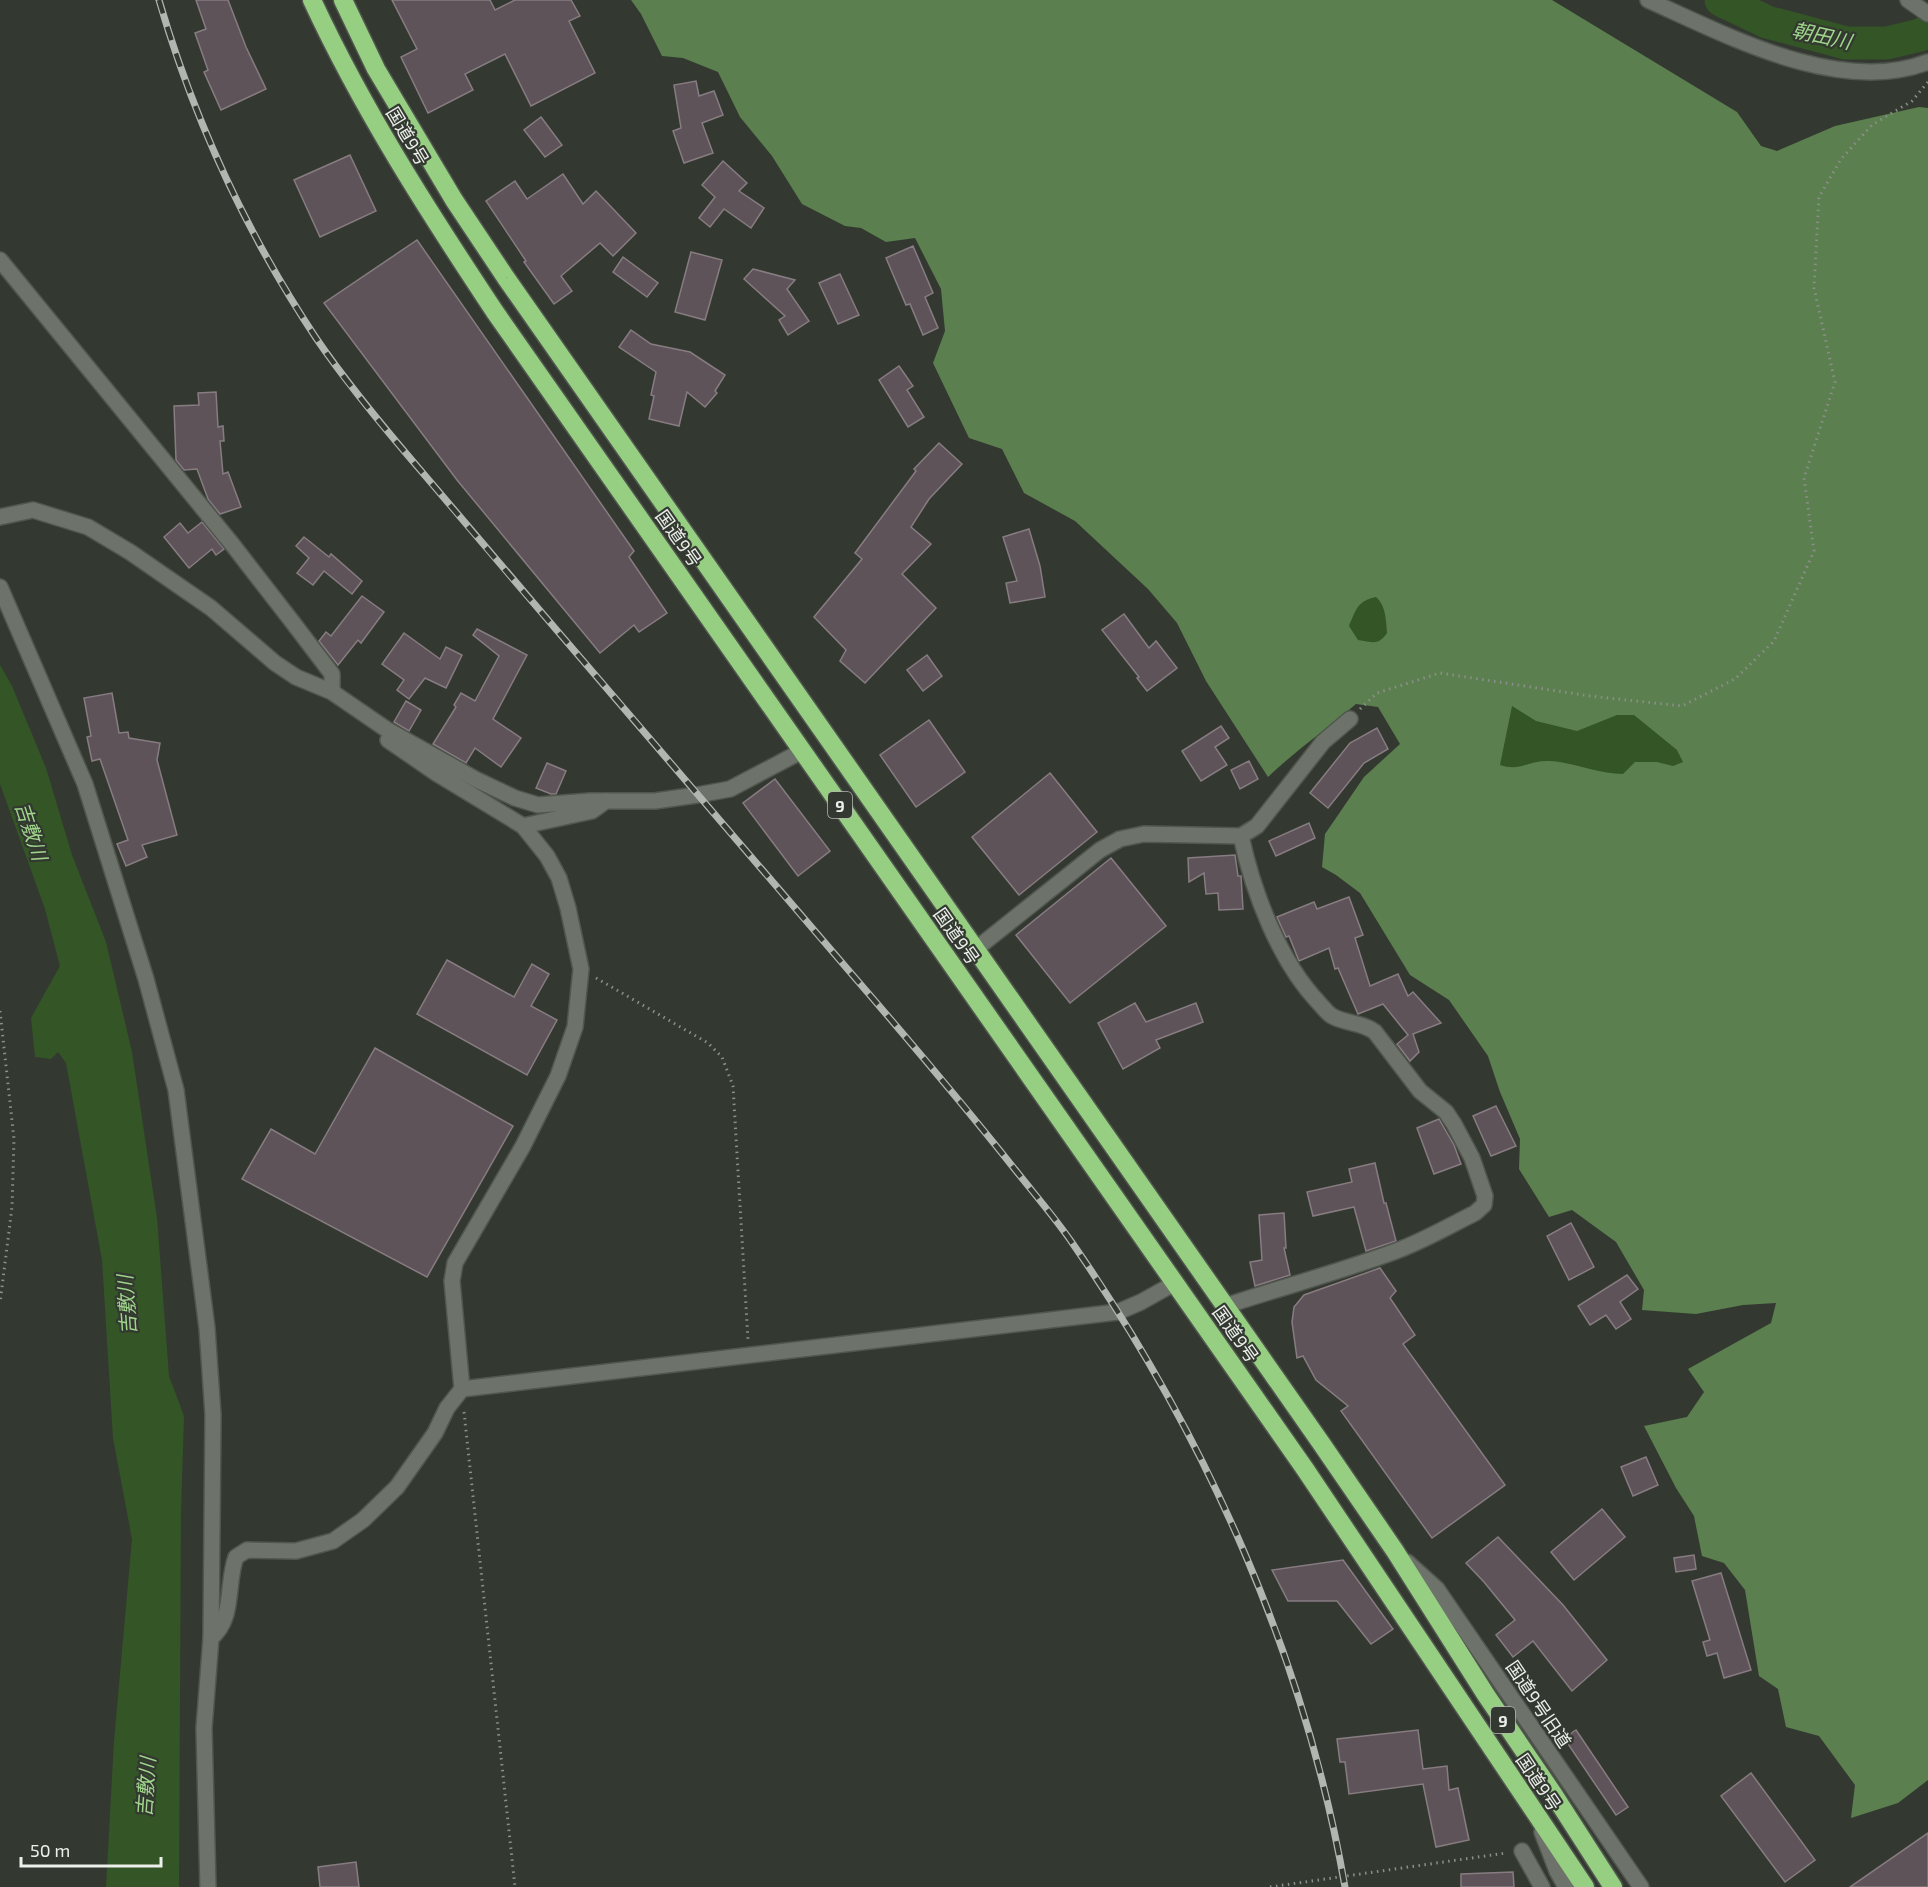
<svg xmlns="http://www.w3.org/2000/svg" width="1928" height="1887" viewBox="0 0 1928 1887" font-family="'Exo 2','Noto Sans JP',sans-serif">
<style>
.forest{fill:#5b7f4e}
.water{fill:#345526}
.lines{fill:none;stroke-linecap:round;stroke-linejoin:round}
.river{stroke:#345526;stroke-width:33}
.building{fill:#5d5358;stroke:#877c81;stroke-width:1.5}
.minor-casing{stroke:#51564f;stroke-width:18}
.highway-casing{stroke:#51564f;stroke-width:21}
.path{stroke:#8b8f89;stroke-width:3;stroke-dasharray:1.5 4.5;stroke-linecap:butt}
.minor{stroke:#6d736b;stroke-width:15}
.highway{stroke:#96cf81;stroke-width:18}
.rail-casing{stroke:#b2b6b0;stroke-width:7}
.rail{stroke:#333931;stroke-width:4.5;stroke-dasharray:14;stroke-linecap:butt}
.labels{text-anchor:middle;dominant-baseline:central;stroke-width:4.5;stroke-linejoin:round;paint-order:stroke}
.shield{fill:#333931;stroke:#b4b8b2;stroke-width:1.5}
.shield-label{font-size:16px;font-weight:bold;fill:#ecefea}
.street-label{font-size:18px;fill:#ecefea;stroke:#333931}
.water-label{font-size:20px;font-style:italic;fill:#a0d58c;stroke:#333931}
</style>
<rect width="100%" height="100%" fill="#333931"/>
<path class="forest" d="M631,0H1552L1737,112L1761,146L1777,151L1835,126L1919,107L1928,108V1780L1898,1803L1851,1818L1855,1785L1819,1736L1786,1727L1778,1689L1759,1676L1745,1590L1724,1563L1702,1556L1694,1516L1676,1488L1644,1426L1687,1417L1704,1392L1688,1369L1771,1323L1776,1303L1743,1305L1696,1314L1642,1310L1644,1290L1616,1242L1572,1210L1549,1217L1519,1169L1520,1139L1500,1092L1488,1056L1449,1000L1410,975L1360,893L1336,875L1322,867L1325,834L1364,777L1400,744L1378,707L1356,704C1327,729 1295,751 1268,777L1206,681L1177,623L1148,589L1075,521L1024,493L1002,449L969,438L933,363L945,331L941,289L915,238L886,242L861,228L845,226L802,204L772,156L740,117L718,72L683,58L662,56L641,14Z"/>
<g class="water">
<path d="M1376,597C1386,606 1386,620 1387,633C1378,646 1373,642 1358,640L1349,626C1356,610 1357,601 1376,597Z"/>
<path d="M0,665L12,686L46,768L72,855L106,942L132,1052L157,1218L169,1376L184,1416L181,1511L179,1887H106L114,1741L132,1539L113,1438L102,1260L66,1063L58,1052L51,1059L35,1057L31,1018L60,966L45,909L0,784Z"/>
<path d="M1512,706L1536,721L1577,731L1617,715H1634L1677,750L1683,762L1673,766L1657,762H1635L1623,774C1598,774 1574,762 1549,761C1528,760 1521,772 1500,765Z"/>
</g>
<g class="lines">
<path class="river" d="M1721,0L1767,22L1846,43H1887L1920,35L1928,31"/>
</g>
<g class="building">
<path d="M196,0H228L246,47L266,89L221,110L204,72L208,70L195,33L206,29Z"/>
<path d="M392,0H490L495,10L515,0H571L580,16L569,21L595,73L531,106L505,54L465,74L473,90L428,113L401,57L417,49Z"/>
<path d="M696,81L699,96L714,91L723,115L702,123L713,153L684,163L673,131L681,128L674,85Z"/>
<path d="M541,117L562,145L545,157L524,130Z"/>
<path d="M350,155L376,211L320,237L294,180Z"/>
<path d="M723,161L747,183L739,191L764,208L751,228L724,209L710,227L699,218L715,197L702,185Z"/>
<path d="M563,174L583,204L596,191L636,233L613,256L600,243L561,276L572,291L554,304L524,262L526,261L486,201L515,181L527,199Z"/>
<path d="M417,240L634,551L629,557L667,613L639,632L634,625L600,653L457,480L324,303Z"/>
<path d="M913,246L933,293L925,297L938,328L923,335L910,304L906,305L886,258Z"/>
<path d="M691,252L722,260L705,320L675,312Z"/>
<path d="M623,257L658,283L647,297L613,272Z"/>
<path d="M753,269L795,280L787,289L809,321L788,335L779,320L785,316L744,279Z"/>
<path d="M840,274L859,315L838,324L819,283Z"/>
<path d="M631,330L651,344L690,352L725,375L715,391L717,393L705,407L687,392L679,426L649,419L654,396L651,395L656,372L619,347Z"/>
<path d="M899,366L913,386L907,390L924,417L908,427L879,380Z"/>
<path d="M216,392L218,427L223,426L224,441H220L223,474L228,472L241,507L220,514L208,499L197,469L184,470L176,460L174,406L199,405L198,393Z"/>
<path d="M939,443L962,464L929,499L911,527L931,544L902,574L936,608L865,683L840,661L846,650L814,617L862,559L855,553L916,471L914,469Z"/>
<path d="M202,522L224,549L216,555L212,549L189,568L164,537L180,523L188,533Z"/>
<path d="M1029,529L1040,566L1045,597L1010,603L1006,583L1017,581L1003,537Z"/>
<path d="M304,537L329,557L331,554L362,581L352,594L324,571L313,585L297,573L309,558L296,546Z"/>
<path d="M362,596L384,612L361,643L358,640L338,665L319,641L326,632L331,636Z"/>
<path d="M1124,614L1149,648L1156,641L1177,668L1147,691L1137,678L1139,677L1102,630Z"/>
<path d="M477,629L527,655L493,719L521,738L501,767L475,748L466,763L433,744L456,707L454,705L461,693L475,701L499,656L473,635Z"/>
<path d="M404,633L440,659L446,647L462,655L446,688L425,678L409,699L397,690L404,680L382,664Z"/>
<path d="M927,655L942,676L923,691L907,670Z"/>
<path d="M112,693L119,733L128,732L129,738L160,743L157,760L177,835L142,845L147,857L126,866L117,844L128,840L100,759L92,761L87,737L91,736L84,698Z"/>
<path d="M406,701L421,710L409,731L394,722Z"/>
<path d="M929,720L965,772L916,807L880,755Z"/>
<path d="M1221,726L1229,738L1215,747L1227,765L1201,781L1182,751Z"/>
<path d="M1377,728L1388,749L1364,763L1328,808L1310,793L1350,743Z"/>
<path d="M1249,761L1258,779L1240,789L1231,770Z"/>
<path d="M547,763L566,771L556,794H551L536,788Z"/>
<path d="M1050,773L1097,832L1019,895L972,837Z"/>
<path d="M775,779L830,851L798,876L743,803Z"/>
<path d="M1309,823L1315,838L1276,856L1269,841Z"/>
<path d="M1235,855L1238,876H1241L1243,909L1219,910L1218,893L1206,894L1204,873L1189,882L1188,858Z"/>
<path d="M1111,858L1166,926L1070,1003L1016,935Z"/>
<path d="M1349,897L1363,935L1355,938L1370,986L1398,974L1408,996L1413,992L1441,1023L1413,1034L1419,1052L1410,1061L1397,1044L1408,1035L1383,1004L1358,1014L1338,968L1335,969L1329,948L1299,961L1289,936L1286,937L1277,917L1314,902L1317,909Z"/>
<path d="M447,960L514,997L532,964L549,974L531,1006L557,1020L527,1075L417,1014Z"/>
<path d="M1135,1003L1146,1022L1196,1003L1203,1022L1156,1040L1160,1048L1123,1069L1098,1023Z"/>
<path d="M375,1048L513,1126L427,1277L242,1179L271,1129L315,1154Z"/>
<path d="M1496,1106L1516,1146L1491,1156L1473,1116Z"/>
<path d="M1439,1119L1454,1145L1461,1164L1434,1174L1417,1128Z"/>
<path d="M1375,1163L1384,1203H1386L1396,1241L1366,1251L1354,1207L1313,1216L1307,1192L1352,1182L1349,1169Z"/>
<path d="M1284,1213L1286,1248H1284L1290,1275L1255,1286L1250,1262L1262,1260L1259,1215Z"/>
<path d="M1571,1223L1594,1267L1569,1280L1547,1236Z"/>
<path d="M1380,1268L1396,1291L1390,1298L1415,1335L1403,1344L1505,1485L1432,1538L1341,1411L1348,1406L1316,1380L1303,1356L1297,1358L1292,1322L1294,1307L1304,1295Z"/>
<path d="M1627,1275L1638,1289L1620,1302L1631,1319L1616,1329L1606,1315L1590,1325L1578,1306Z"/>
<path d="M1646,1457L1658,1485L1633,1496L1621,1467Z"/>
<path d="M1602,1509L1625,1537L1574,1580L1551,1552Z"/>
<path d="M1498,1537L1563,1605L1607,1660L1572,1691L1533,1641L1513,1657L1496,1635L1515,1620L1484,1582L1466,1563Z"/>
<path d="M1694,1555L1696,1569L1676,1572L1674,1558Z"/>
<path d="M1343,1560L1393,1629L1371,1644L1337,1601H1288L1272,1570Z"/>
<path d="M1721,1573L1751,1670L1724,1678L1717,1653L1707,1656L1703,1642L1710,1640L1692,1581Z"/>
<path d="M1418,1730L1423,1769L1447,1766L1449,1790L1458,1788L1469,1840L1436,1847L1423,1784L1349,1794L1345,1762H1340L1337,1739Z"/>
<path d="M1576,1730L1628,1807L1616,1815L1564,1738Z"/>
<path d="M1751,1773L1815,1860L1785,1882L1721,1796Z"/>
<path d="M1928,1833V1887H1850Z"/>
<path d="M356,1862L359,1887H320L318,1867Z"/>
<path d="M1513,1872L1514,1887H1461V1874Z"/>
</g>
<g class="lines">
<defs>
<g id="minor">
<path d="M1648,0C1728,36 1840,96 1928,62"/>
<path d="M1908,0L1928,14"/>
<path d="M0,260L232,544L294,624L332,674V692"/>
<path d="M0,517L33,510L88,527L130,552L211,608L275,663L296,677L332,692L386,729L477,780L515,798L538,805L590,801H655L697,795L730,789L802,751"/>
<path d="M0,587L85,784L146,979L176,1090L207,1328L213,1415L211,1638L204,1728L208,1887"/>
<path d="M388,740L436,773L523,826L547,856L559,878L568,908L581,969L575,1027L558,1076L523,1146L455,1263L452,1281L462,1389"/>
<path d="M523,826L592,811L606,801"/>
<path d="M976,949L1100,850L1120,839L1144,834L1241,836L1257,826L1323,742L1350,719"/>
<path d="M1225,1306C1282,1287 1340,1272 1396,1251C1423,1241 1449,1226 1475,1213L1484,1205L1485,1196L1472,1158L1454,1124L1446,1112L1420,1091L1375,1032C1362,1022 1346,1024 1332,1016C1327,1013 1323,1007 1319,1003C1279,961 1253,892 1241,836"/>
<path d="M1407,1562L1437,1589L1641,1887"/>
<path d="M211,1638C235,1619 226,1583 236,1557L247,1550L296,1551L333,1541L363,1520L397,1487L435,1433L447,1408L462,1389L1118,1312L1141,1302L1175,1283"/>
<path d="M1542,1832L1557,1871L1566,1887"/>
<path d="M1522,1851L1542,1887"/>
</g>
<g id="highway">
<path d="M312,0C363,110 428,211 495,312L1305,1469L1585,1887"/>
<path d="M343,0L376,69L454,200L506,278L1321,1443L1395,1551L1486,1695L1554,1795L1613,1887"/>
</g>
</defs>
<use href="#minor" class="minor-casing"/>
<use href="#highway" class="highway-casing"/>
<g class="path">
<path d="M1360,709L1377,693L1440,673L1590,696L1682,706L1735,679L1774,641L1814,551L1804,478L1835,382L1814,288L1819,197L1841,159L1872,125L1912,101L1928,82"/>
<path d="M596,978L708,1043L722,1057L733,1086L748,1340"/>
<path d="M0,1011L14,1139L12,1207L0,1303"/>
<path d="M464,1412L515,1887"/>
<path d="M1270,1887L1506,1853"/>
</g>
<use href="#minor" class="minor"/>
<use href="#highway" class="highway"/>
<defs>
<path id="rail" d="M159,0C194,120 247,234 316,338C348,385 385,429 422,472C466,524 510,576 554,627C653,742 751,857 850,972C907,1038 963,1104 1017,1172C1036,1196 1056,1219 1073,1244C1206,1436 1305,1657 1345,1887"/>
</defs>
<use href="#rail" class="rail-casing"/>
<use href="#rail" class="rail"/>
</g>
<g class="labels">
<g class="shield">
<rect x="828" y="792" width="24" height="26" rx="4.5"/>
<rect x="1491" y="1707" width="24" height="26" rx="4.5"/>
</g>
<g class="shield-label">
<text x="840" y="805">9</text>
<text x="1503" y="1720">9</text>
</g>
<g class="street-label">
<text transform="translate(408 136) rotate(59)">国道9号</text>
<text transform="translate(679 538) rotate(55)">国道9号</text>
<text transform="translate(957 936) rotate(55)">国道9号</text>
<text transform="translate(1236 1334) rotate(55)">国道9号</text>
<text transform="translate(1539 1704) rotate(56)">国道9号旧道</text>
<text transform="translate(1539 1782) rotate(56)">国道9号</text>
</g>
<g class="water-label">
<text transform="translate(1822 35) rotate(12)">朝田川</text>
<text transform="translate(32 831) rotate(72)">吉敷川</text>
<text transform="translate(126 1305) rotate(-94)">吉敷川</text>
<text transform="translate(145 1787) rotate(-86)">吉敷川</text>
</g>
</g>
<path d="M21 1857v9h140v-9" fill="none" stroke="#ecefea" stroke-width="3"/>
<text x="30" y="1857" font-size="18" fill="#ecefea" stroke="#333931" stroke-width="4.5" paint-order="stroke">50 m</text>
</svg>
